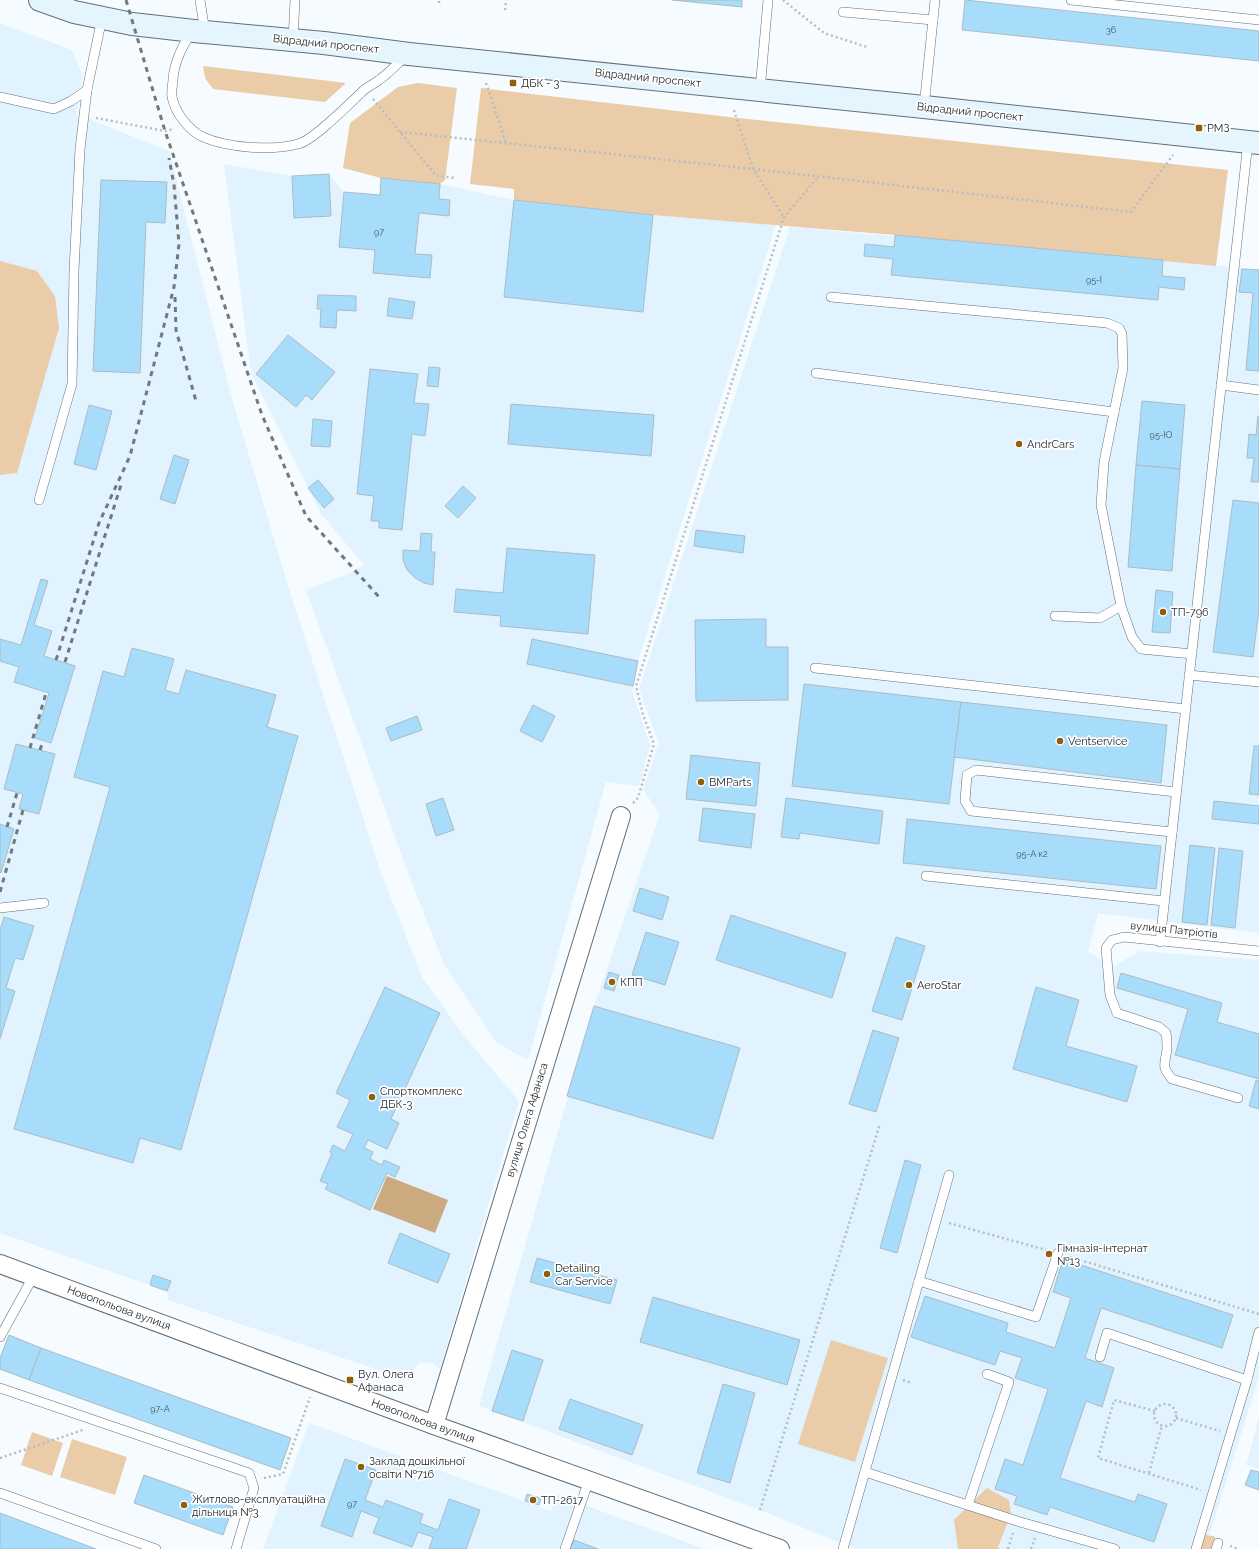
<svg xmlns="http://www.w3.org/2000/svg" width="1259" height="1549" viewBox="0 0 1259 1549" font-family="Raleway,sans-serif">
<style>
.built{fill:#e1f3fe}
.green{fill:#ebcca8}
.water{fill:#ccaa80}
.building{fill:#a7dcfa;stroke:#adbbc3}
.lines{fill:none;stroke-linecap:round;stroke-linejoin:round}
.lane-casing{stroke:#637077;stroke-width:10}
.street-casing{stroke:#637077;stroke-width:20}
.secondary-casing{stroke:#637077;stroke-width:24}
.path{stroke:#b6bcbf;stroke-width:2.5;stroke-dasharray:2 3;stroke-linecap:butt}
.lane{stroke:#fff;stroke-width:9}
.street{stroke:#fff;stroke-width:18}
.secondary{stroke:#e5f5fe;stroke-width:22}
.rail{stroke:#73787b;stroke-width:3;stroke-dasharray:5 5;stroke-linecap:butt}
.poi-dot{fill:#905e0c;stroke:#fff;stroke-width:1.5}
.labels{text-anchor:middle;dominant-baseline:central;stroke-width:3.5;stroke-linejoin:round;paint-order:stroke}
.number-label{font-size:9px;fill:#455660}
.street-label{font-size:11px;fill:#24292c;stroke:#fff}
.poi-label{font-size:11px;fill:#24292c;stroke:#fff;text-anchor:start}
</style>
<rect width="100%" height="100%" fill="#f5fbff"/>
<g class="built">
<path d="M0,23L72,50L83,76L76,114L169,151L232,399L288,586L381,873L423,979L465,1037L519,1101L440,1369L431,1362L419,1363L413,1370L412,1381L168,1300L167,1291L0,1233Z"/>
<path d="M224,164L292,176L329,174L344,192L380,195L381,178L440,184L514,200L653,215L776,225L638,661L632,692L650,745L639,786L606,782L528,1060L497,1043L445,966L410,878L306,590L346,575L364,565L321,514L251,373Z"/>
<path d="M790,227L1163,260L1259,270V933L1098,913L1088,952L1113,967L1139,951L1259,960V1377L1205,1549H855L760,1510L479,1406L594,1006L660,814L643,790L659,743L639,689Z"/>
<path d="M1259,1417V1469L1246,1465Z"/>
<path d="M309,1423L551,1511L557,1495L705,1549H263Z"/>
</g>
<g class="green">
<path d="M203,66L346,83L325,102L213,89L205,78Z"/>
<path d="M418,83L457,88L445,180L440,184L381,178L343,168L350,123L398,87Z"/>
<path d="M481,88L729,117L1228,170L1216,266L895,235L653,215L514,200V189L470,184Z"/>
<path d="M0,261L37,271L55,296L59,328L17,473L0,475Z"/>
<path d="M831,1340L888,1358L855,1462L798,1444Z"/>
<path d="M32,1432L63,1443L52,1476L21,1465Z"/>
<path d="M72,1439L127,1457L115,1495L60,1477Z"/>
<path d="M987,1488L1009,1500L1011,1514L998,1547L1000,1549H958L954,1520Z"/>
<path d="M1195,1534L1214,1536L1221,1549H1195Z"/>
</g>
<path class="water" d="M387,1176L448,1200L435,1233L373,1209Z"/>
<g class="building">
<path d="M672,0H742V7Z"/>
<path d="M965,0L1259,31V61L962,30Z"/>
<path d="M329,174L331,216L294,218L292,176Z"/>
<path d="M381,178L440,184L439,199L450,200L449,216L419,213L415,254L432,255L430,278L373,273L375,250L339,247L344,192L380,195Z"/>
<path d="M101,180L167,182L165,223L146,222L140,373L93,371Z"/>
<path d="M514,200L653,215L643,312L504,297Z"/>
<path d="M895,235L1163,260L1162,276L1185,278L1184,290L1159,287L1158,300L891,275L893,259L864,256L865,244L894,247Z"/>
<path d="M1242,269L1259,270V371L1246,370L1253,293L1239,292Z"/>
<path d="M318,295L356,296V311L337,310L336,328L320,327L321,309H317Z"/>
<path d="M389,298L415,302L412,319L387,316Z"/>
<path d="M288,335L335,372L312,400L306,395L296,407L256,374Z"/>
<path d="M429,367L440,368L438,387L427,386Z"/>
<path d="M370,369L418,374L414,403L429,404L425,436L412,434L402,530L379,528V521H371L374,496L357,494Z"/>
<path d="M1142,401L1185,405L1180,469L1136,465Z"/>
<path d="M511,404L654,415L651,456L508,444Z"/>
<path d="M89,405L112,411L96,470L74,464Z"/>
<path d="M1258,416H1259V482H1251L1254,458H1247L1249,434L1256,435Z"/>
<path d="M313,419L332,421L330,447L311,446Z"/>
<path d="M174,455L189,460L175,504L160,499Z"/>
<path d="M1136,465L1180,469L1172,571L1128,567Z"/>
<path d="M318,480L334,499L324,508L308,488Z"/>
<path d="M463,486L476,498L458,518L445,506Z"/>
<path d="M1233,500L1259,503V609L1253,657L1213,652Z"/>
<path d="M696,530L745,536L743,553L694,546Z"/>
<path d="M421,533L432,534L431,552H435L433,585L424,583L415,578L407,570L403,560V550L420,551Z"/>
<path d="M507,548L595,555L588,634L500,626L501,616L454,612L456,589L503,593Z"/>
<path d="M41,579L48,581L34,625L52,631L44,656L75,666L51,743L35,738L49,693L14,682L19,667L0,661V639L21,645Z"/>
<path d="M1156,590L1173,592L1170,633L1152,632Z"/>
<path d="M766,619V647H788V700L696,701L695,620Z"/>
<path d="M532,639L638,661L633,686L527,664Z"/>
<path d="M132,648L174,659L165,690L179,694L186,670L276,695L267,727L298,736L181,1150L140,1138L133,1163L14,1129L110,787L74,777L103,671L124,677Z"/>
<path d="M804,684L961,702L949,804L792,786Z"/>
<path d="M961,702L1167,725L1161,783L954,757Z"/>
<path d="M533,705L555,716L542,742L520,731Z"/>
<path d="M417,716L422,730L391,741L386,728Z"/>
<path d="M16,744L55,754L39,814L19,809L23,794L4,789Z"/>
<path d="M1254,746H1259V795L1249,794Z"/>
<path d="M691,755L760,763L756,806L686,799Z"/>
<path d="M443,798L454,830L436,836L426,804Z"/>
<path d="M786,798L883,811L879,844L800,833L799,839L781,837Z"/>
<path d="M1214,801L1259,806V824L1212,819Z"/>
<path d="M703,808L755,814L751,848L699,841Z"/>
<path d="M907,819L1161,846L1156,889L903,863Z"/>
<path d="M0,824L14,829L1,873L0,872Z"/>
<path d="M1190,845L1215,848L1207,925L1182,922Z"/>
<path d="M1219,848L1243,851L1235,928L1211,925Z"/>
<path d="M640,888L669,897L662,920L633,911Z"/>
<path d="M731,915L846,953L832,998L716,960Z"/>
<path d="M4,917L34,926L23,960L15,958L6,988L15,991L0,1039V930Z"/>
<path d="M646,932L679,942L665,985L632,975Z"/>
<path d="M896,937L925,946L902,1020L872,1011Z"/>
<path d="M609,972L619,975L614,991L604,988Z"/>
<path d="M1121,973L1222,1003L1217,1022L1259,1034V1079L1175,1055L1188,1009L1117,988Z"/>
<path d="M385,987L440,1013L391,1119L399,1123L387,1149L368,1140L364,1148L373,1152L370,1159L382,1165L384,1160L400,1167L395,1177L387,1173L370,1210L325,1189L328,1184L320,1181L332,1153L330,1152L333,1145L345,1151L353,1134L337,1127L350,1100L336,1093Z"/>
<path d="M1036,987L1079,1000L1066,1046L1137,1066L1127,1102L1013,1069Z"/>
<path d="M594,1006L740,1048L713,1139L567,1096Z"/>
<path d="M873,1030L899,1038L876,1112L849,1104Z"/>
<path d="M1256,1080L1259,1081V1109L1249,1106Z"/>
<path d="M905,1160L921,1165L897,1253L880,1248Z"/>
<path d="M400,1233L450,1254L438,1283L388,1263Z"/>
<path d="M537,1258L617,1280L610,1304L530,1282Z"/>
<path d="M1063,1259L1233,1315L1222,1348L1101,1308L1085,1358L1114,1368L1102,1407L1086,1401L1060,1478L1135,1502L1138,1494L1167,1504L1154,1542L1050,1507L1047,1515L1014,1504L1017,1496L995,1489L1005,1459L1023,1465L1048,1389L1015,1378L1022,1358L1000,1351L995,1365L911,1337L925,1296L1008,1323L1006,1332L1055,1348L1071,1298L1053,1292Z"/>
<path d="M153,1275L171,1281L167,1291L150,1285Z"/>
<path d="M653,1297L800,1340L787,1385L640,1342Z"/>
<path d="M9,1335L41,1348L29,1380L0,1369V1358Z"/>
<path d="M41,1348L291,1438L280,1470L29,1380Z"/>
<path d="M512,1350L543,1360L523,1421L492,1411Z"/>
<path d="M723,1384L755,1393L730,1483L697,1473Z"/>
<path d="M570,1399L643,1425L632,1455L559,1429Z"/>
<path d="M345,1459L376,1470L365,1500L383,1507L386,1500L423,1514L420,1523L438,1530L449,1499L480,1510L466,1549H429L433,1537L418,1532L412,1547L373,1533L379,1518L361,1511L352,1537L321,1526Z"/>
<path d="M1251,1470L1259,1472V1490L1245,1485Z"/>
<path d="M144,1475L233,1507L223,1535L134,1503Z"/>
<path d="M527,1494L541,1498L539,1505L525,1501Z"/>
<path d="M0,1513L96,1549H0Z"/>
<path d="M574,1540L598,1549H570Z"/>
</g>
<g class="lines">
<defs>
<g id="lane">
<path d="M200,0L205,32"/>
<path d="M1071,0L1259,20"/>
<path d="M843,12L933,20"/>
<path d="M193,32C183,42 174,64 173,79C173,84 171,91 172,97C175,112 188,130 203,137C228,148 272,151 298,144C313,141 351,102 364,90C369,86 374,84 379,80C389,73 397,64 406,56"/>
<path d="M293,40L295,0"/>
<path d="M760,90L768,0"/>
<path d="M0,97L54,109L71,101L87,90"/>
<path d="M924,107L935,0"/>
<path d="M831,297L1107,323L1119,328L1122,334L1123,368L1104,462L1101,505L1121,606L1132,637L1141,649L1192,654"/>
<path d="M816,373L1114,412"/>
<path d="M1221,385L1259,390"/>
<path d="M39,500L72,384L74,271L80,149L87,90L102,18"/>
<path d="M1055,616L1100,618L1121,606"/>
<path d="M815,668L1186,709"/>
<path d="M1189,675L1259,682"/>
<path d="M1172,832L971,811L965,801L967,775L976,770L1176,792"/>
<path d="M926,876L1164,901"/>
<path d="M0,908L44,903"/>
<path d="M1160,942L1248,142"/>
<path d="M1238,1098L1172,1079C1161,1066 1165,1065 1167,1049C1167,1044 1167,1038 1166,1033L1159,1027L1117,1013L1110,995L1106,948L1112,940L1124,937L1259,951"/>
<path d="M919,1281L1036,1317L1058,1253"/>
<path d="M0,1337L33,1277"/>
<path d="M1100,1357L1107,1333L1247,1380"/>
<path d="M0,1388L249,1473L254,1488L236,1549"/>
<path d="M865,1472L1017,1521L1115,1549"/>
<path d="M0,1493L156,1549"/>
<path d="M968,1505L1009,1382L987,1374"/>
<path d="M565,1549L589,1480"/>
<path d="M843,1549L949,1175"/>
<path d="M1196,1549L1247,1380L1259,1332"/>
<path d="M1216,1549L1218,1543"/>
</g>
<g id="street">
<path d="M0,1264L434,1425L780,1549"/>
<path d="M434,1425L621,816"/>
</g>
<path id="secondary" d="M40,0L74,12L132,24L194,31L324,43L409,54L924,107L1259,143"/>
</defs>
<use href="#lane" class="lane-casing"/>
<use href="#street" class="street-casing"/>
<use href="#secondary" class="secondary-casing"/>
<g class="path">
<path d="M783,0L824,33L867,47"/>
<path d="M439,3V0"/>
<path d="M505,10L506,0"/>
<path d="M486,83L506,143"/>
<path d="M373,99L436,176L456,178"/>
<path d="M734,110L753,169L784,217"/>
<path d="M96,118L165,131L174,129"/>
<path d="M400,132L753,169L1131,212L1173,155"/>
<path d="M633,803L638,798L654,744L643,715L636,686L784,217L818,177"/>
<path d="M949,1223L1046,1250"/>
<path d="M1070,1257L1259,1314"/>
<path d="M903,1380L912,1383"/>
<circle cx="1165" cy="1415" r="11"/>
<path d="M1155,1411L1114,1400L1098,1458L1201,1490"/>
<path d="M1176,1418L1220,1431"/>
<path d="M0,1458L83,1430"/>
<path d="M1149,1473L1162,1425"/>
<path d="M264,1478L283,1474L310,1397"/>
<path d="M760,1510L880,1124"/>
<path d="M1230,1546L1238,1549"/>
<path d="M1008,1549L1013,1533"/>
<path d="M1031,1549L1035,1538"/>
</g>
<use href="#lane" class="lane"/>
<use href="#street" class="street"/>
<use href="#secondary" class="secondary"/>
<g class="rail">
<path d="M126,0L165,131L262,415L306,516L380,598"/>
<path d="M175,297L176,330L196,401"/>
<path d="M56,660L99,523L130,456L174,287L179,244L174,185L169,158"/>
<path d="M65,662L121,485"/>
<path d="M30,748L46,693"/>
<path d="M40,750L43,741"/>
<path d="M7,827L17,793"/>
<path d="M0,892L23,810"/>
</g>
</g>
<g class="poi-dot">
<rect x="509" y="79" width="8" height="8" rx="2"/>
<rect x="1195" y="124" width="8" height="8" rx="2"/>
<circle cx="1019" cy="444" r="4"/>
<circle cx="1163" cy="612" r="4"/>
<circle cx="1060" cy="741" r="4"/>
<circle cx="701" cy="782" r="4"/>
<circle cx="612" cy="982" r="4"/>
<circle cx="909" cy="985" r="4"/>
<circle cx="372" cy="1097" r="4"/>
<circle cx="1049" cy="1254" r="4"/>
<circle cx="547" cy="1274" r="4"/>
<rect x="346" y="1376" width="8" height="8" rx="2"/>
<circle cx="361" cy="1467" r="4"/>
<circle cx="533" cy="1500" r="4"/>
<circle cx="184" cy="1505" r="4"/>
</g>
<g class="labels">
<g class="number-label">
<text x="1111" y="30">36</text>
<text x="379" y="232">97</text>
<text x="1094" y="280">95-І</text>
<text x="1161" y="435">95-Ю</text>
<text x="1032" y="854">95-А к2</text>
<text x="160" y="1409">97-А</text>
<text x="352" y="1504">97</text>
</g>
<g class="street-label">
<text transform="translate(326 44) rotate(6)">Відрадний проспект</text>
<text transform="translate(648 78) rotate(6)">Відрадний проспект</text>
<text transform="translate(970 112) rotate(6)">Відрадний проспект</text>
<text transform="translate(1174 930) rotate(6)">вулиця Патріотів</text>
<text transform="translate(527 1120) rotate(-73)">вулиця Олега Афанаса</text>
<text transform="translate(119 1308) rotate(20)">Новопольова вулиця</text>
<text transform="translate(423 1421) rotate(20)">Новопольова вулиця</text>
</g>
<g class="poi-label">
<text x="521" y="83">ДБК - 3</text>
<text x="1207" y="128">РМЗ</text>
<text x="1027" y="444">AndrCars</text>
<text x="1171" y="612">ТП-796</text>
<text x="1068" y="741">Ventservice</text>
<text x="709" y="782">BMParts</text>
<text x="620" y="982">КПП</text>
<text x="917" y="985">AeroStar</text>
<text x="380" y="1091">Спорткомплекс<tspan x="380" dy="13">ДБК-3</tspan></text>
<text x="1057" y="1248">Гімназія-інтернат<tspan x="1057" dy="13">№13</tspan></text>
<text x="555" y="1268">Detailing<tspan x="555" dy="13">Car Service</tspan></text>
<text x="358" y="1374">Вул. Олега<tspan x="358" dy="13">Афанаса</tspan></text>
<text x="369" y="1461">Заклад дошкільної<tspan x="369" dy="13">освіти №716</tspan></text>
<text x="192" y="1499">Житлово-експлуатаційна<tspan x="192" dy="13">дільниця №3</tspan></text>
<text x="541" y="1500">ТП-2617</text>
</g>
</g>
</svg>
